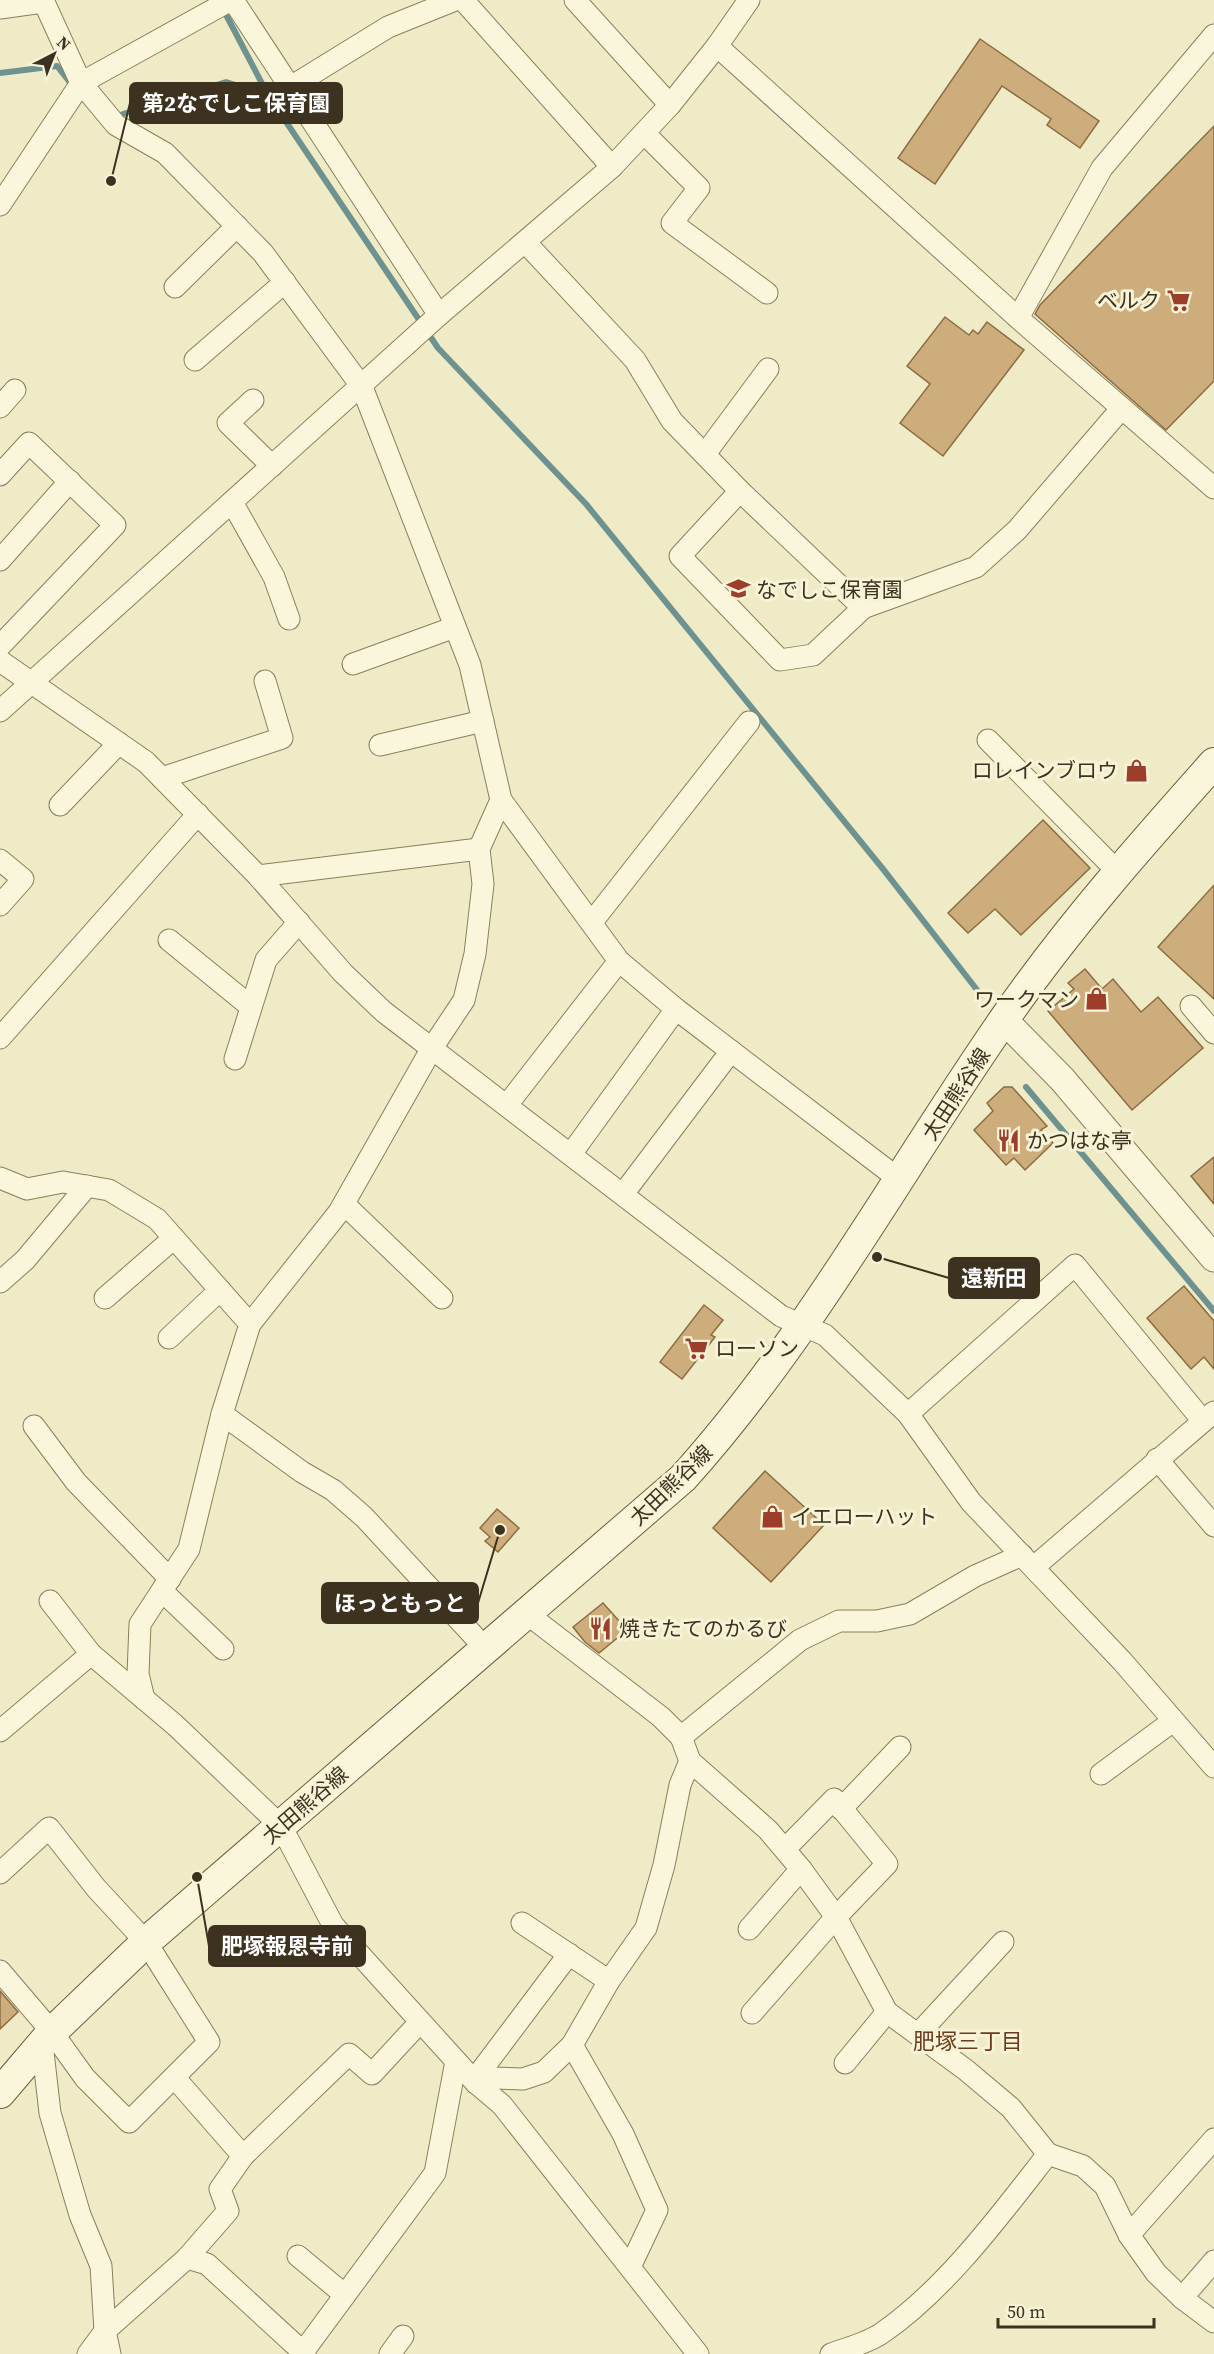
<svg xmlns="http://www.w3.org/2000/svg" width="1214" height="2354" viewBox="0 0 1214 2354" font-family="'Source Serif 4','Noto Sans JP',serif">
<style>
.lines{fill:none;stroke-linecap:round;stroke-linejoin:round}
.stream{stroke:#6e9290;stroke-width:6}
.building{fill:#cead7c;stroke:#8c6c41;stroke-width:1.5}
.minor-casing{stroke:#8c7e5b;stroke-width:23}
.tertiary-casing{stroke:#8c7e5b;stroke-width:29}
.secondary-casing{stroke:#6e5f3e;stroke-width:32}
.minor{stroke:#faf6db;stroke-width:21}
.tertiary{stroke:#faf6db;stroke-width:27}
.secondary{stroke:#faf6db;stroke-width:30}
.labels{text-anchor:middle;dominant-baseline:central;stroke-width:6;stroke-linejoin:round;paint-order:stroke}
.poi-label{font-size:21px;fill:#3c321f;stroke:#f7f3d7;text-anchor:start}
.street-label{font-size:21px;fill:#3c321f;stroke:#f7f3d7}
.neighbourhood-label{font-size:22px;fill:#6a3b1e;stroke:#f7f3d7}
.leader{fill:none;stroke:#3c321f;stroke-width:2}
.callout-dot{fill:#3c321f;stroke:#f7f3d7;stroke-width:2}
.callout{fill:#3c321f;stroke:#3c321f;stroke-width:2}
.callout-label{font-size:22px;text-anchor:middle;font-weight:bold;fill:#fff}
</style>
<rect width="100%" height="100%" fill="#f0ebc7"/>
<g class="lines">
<g class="stream">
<path d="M223,9L268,95L438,348L586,504L883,869L981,995"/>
<path d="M0,73L57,66L72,85"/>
<path d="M115,119L123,114L226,82L268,95"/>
<path d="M1026,1087L1214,1311"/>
</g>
</g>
<g class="building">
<path d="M980,39L1099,121L1080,148L1047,125L1051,119L1002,86L935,184L898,158Z"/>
<path d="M1214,126V381L1166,430L1035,314L1040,305Z"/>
<path d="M945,317L969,335L973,330L978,334L987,322L1024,350L943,456L900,423L930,384L907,366Z"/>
<path d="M1043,820L1090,868L1021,935L995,909L968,933L948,913Z"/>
<path d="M1214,885V999L1158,947Z"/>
<path d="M1085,969L1102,989L1113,979L1141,1012L1158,997L1203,1048L1132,1110L1048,1011L1074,989L1068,983Z"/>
<path d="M1004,1087H1012L1047,1126L1041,1130L1053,1143L1025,1170L1014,1158L1006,1165L974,1130L993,1111L987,1103Z"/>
<path d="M1214,1157V1204L1191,1176Z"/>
<path d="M1184,1286L1214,1321V1369L1204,1357L1191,1369L1147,1318Z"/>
<path d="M704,1305L723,1320L711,1335L715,1337L682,1379L660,1362Z"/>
<path d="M765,1471L824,1525L771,1582L713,1528Z"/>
<path d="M497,1509L519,1528L498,1552L485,1541L490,1537L480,1528Z"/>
<path d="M603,1603L627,1630L599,1653L585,1642L573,1627Z"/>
<path d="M0,1991L18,2012L0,2029Z"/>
</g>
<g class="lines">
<defs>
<g id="minor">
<path d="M43,0L81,83L116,125L165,153L263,253L362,387L470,665L501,800L619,961L676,1009L900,1180"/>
<path d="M233,0L439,315"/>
<path d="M463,0L612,167"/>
<path d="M575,0L670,105"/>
<path d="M0,8L43,2"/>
<path d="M717,46L1018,318L1214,488"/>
<path d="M289,88L388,27L455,0"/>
<path d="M645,134L699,188L672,223L767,293"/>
<path d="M0,205L81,83L231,0"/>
<path d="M526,243L635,360L672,421L740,491"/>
<path d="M175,287L237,226"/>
<path d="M1018,318L1102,168L1214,35"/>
<path d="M195,360L285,282"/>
<path d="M253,400L228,423L272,466"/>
<path d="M0,407L15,390"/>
<path d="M705,454L768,369"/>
<path d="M0,475L29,443L115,525L0,646"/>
<path d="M232,502L274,577L289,619"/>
<path d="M0,560L70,481"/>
<path d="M863,608L740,491L680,556L780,660L813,655L863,608L976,567L1017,530L1121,409"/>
<path d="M0,661L146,762L258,876L343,973L384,1012L781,1316L825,1335L908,1414L971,1502L1122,1661L1214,1767"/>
<path d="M353,664L455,627"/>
<path d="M0,711L439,315L612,167L670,105L717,46L749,0"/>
<path d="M988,740L1117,871"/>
<path d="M380,745L483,721"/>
<path d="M162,778L282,738L265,681"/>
<path d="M60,805L119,743"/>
<path d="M0,860L23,879L0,905"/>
<path d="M258,876L479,849"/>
<path d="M592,922L749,722"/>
<path d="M169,940L250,1006"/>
<path d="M1191,1006L1214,1033"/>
<path d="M0,1038L198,814"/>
<path d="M235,1059L266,960L299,922"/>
<path d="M507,1105L619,961"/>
<path d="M571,1154L676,1009"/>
<path d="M0,1178L27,1189L63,1182L109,1190L157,1219L250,1324"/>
<path d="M623,1194L731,1051"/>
<path d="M344,1204L442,1298"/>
<path d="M0,1282L25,1260L87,1186"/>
<path d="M105,1298L174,1238"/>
<path d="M169,1338L220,1290"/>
<path d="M222,1414L302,1472L333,1490L364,1517L485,1648"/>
<path d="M908,1414L1075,1265L1203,1421"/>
<path d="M34,1426L76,1482L170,1579"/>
<path d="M1157,1459L1214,1526"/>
<path d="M1034,1567L1214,1412"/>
<path d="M162,1591L223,1649"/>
<path d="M50,1601L91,1654L175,1725L281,1826L333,1925L476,2083L502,2105L698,2354"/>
<path d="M526,1613L661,1717L681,1737L690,1761L768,1830L801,1869L836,1917L887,2012L966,2070L1011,2108L1048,2154L1083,2166L1105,2186L1129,2235L1156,2273L1182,2298L1214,2322"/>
<path d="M144,1699L138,1674L140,1624L189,1549L222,1414L250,1324L339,1212L432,1048L464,1000L475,954L483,884L479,849L501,800"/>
<path d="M0,1731L91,1654"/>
<path d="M681,1737L800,1640L839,1621H877L910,1614L975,1576L1022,1555"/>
<path d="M1101,1774L1173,1721"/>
<path d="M841,1809L900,1747"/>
<path d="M0,1873L49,1828L96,1888L146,1942L209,2042L129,2122L85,2078L52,2032L0,1971"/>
<path d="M522,1923L609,1981"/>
<path d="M749,1929L801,1869"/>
<path d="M752,2013L836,1917L887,1864L834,1799L785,1849"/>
<path d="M919,2033L1003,1942"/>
<path d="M42,2043L50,2113L80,2215L101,2266L105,2331L110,2354"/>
<path d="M572,2045L623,2134L657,2210L630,2267"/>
<path d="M845,2063L887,2012"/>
<path d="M174,2077L243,2156"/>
<path d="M476,2083L492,2078L523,2079L544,2072L572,2045L609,1981L646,1928L664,1865L680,1785L690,1761"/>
<path d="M476,2083L481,2071L569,1954"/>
<path d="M1129,2235L1214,2139"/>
<path d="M298,2256L345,2295"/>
<path d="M187,2258L228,2211L220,2189L243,2156L349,2054L372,2074L420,2022"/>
<path d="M1182,2298L1214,2261"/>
<path d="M303,2352L435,2173L456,2061"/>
<path d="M88,2354L105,2331L187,2258L207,2264L305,2354"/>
<path d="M390,2354L403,2336"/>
<path d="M831,2354C847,2348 868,2343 882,2333C946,2289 1001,2214 1048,2154"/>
</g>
<path id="tertiary" d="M1004,1020L1062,1079L1214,1258"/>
<path id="secondary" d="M0,2093L52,2032L146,1942L683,1478C809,1338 898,1172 1005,1018C1068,927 1141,845 1214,763"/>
</defs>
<use href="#minor" class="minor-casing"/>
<use href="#tertiary" class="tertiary-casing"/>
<use href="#secondary" class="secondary-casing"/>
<use href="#minor" class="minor"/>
<use href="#tertiary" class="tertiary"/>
<use href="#secondary" class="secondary"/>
</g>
<defs>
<symbol id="supermarket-bare" viewBox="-9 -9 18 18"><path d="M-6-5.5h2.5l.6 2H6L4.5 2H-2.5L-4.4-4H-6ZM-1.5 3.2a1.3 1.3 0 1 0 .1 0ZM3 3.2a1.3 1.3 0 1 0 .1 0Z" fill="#9c3e2a" stroke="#f7f3d7" stroke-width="2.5" paint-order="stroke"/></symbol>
<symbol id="school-bare" viewBox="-9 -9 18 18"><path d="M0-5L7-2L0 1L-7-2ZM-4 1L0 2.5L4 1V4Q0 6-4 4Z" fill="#9c3e2a" stroke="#f7f3d7" stroke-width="2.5" paint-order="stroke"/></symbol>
<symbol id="shop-bare" viewBox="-9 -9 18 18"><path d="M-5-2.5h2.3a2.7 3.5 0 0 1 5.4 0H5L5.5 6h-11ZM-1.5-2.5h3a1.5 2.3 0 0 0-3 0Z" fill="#9c3e2a" stroke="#f7f3d7" stroke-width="2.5" paint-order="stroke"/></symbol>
<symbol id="restaurant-bare" viewBox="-9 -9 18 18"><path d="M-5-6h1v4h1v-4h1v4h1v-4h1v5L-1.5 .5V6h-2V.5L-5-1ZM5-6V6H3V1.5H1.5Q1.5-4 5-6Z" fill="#9c3e2a" stroke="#f7f3d7" stroke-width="2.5" paint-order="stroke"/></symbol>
</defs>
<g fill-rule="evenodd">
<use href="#supermarket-bare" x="1162" y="284" width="33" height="33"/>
<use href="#school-bare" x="722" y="572" width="33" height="33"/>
<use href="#shop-bare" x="1120" y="754" width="33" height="33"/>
<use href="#shop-bare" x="1080" y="982" width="33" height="33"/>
<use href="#restaurant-bare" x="992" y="1124" width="33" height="33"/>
<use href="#supermarket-bare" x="680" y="1332" width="33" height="33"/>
<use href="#shop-bare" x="756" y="1500" width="33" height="33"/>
<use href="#restaurant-bare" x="584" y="1612" width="33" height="33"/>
</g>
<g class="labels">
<g class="poi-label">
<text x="1160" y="300" text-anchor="end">ベルク</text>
<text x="756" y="589">なでしこ保育園</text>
<text x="1118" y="770" text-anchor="end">ロレインブロウ</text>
<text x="1079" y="999" text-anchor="end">ワークマン</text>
<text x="1027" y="1140">かつはな亭</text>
<text x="715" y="1348">ローソン</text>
<text x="791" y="1516">イエローハット</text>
<text x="619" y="1628">焼きたてのかるび</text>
</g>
<g class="street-label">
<text transform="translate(956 1094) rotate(-57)">太田熊谷線</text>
<text transform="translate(671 1485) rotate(-44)">太田熊谷線</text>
<text transform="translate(305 1805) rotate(-41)">太田熊谷線</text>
</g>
<g class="neighbourhood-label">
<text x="968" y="2041">肥塚三丁目</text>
</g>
</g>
<path class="leader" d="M111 181L130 103M877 1257L949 1278M500 1530L478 1603M197 1877L209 1946"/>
<g class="callout-dot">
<circle cx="111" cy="181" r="6"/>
<circle cx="877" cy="1257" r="6"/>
<circle cx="500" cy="1530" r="6"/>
<circle cx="197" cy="1877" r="6"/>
</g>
<g class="callout">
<rect x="130" y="83" width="212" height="40" rx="6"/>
<rect x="949" y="1258" width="90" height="40" rx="6"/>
<rect x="322" y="1583" width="156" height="40" rx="6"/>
<rect x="209" y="1926" width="156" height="40" rx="6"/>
</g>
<g class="callout-label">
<text x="236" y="111">第2なでしこ保育園</text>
<text x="994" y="1286">遠新田</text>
<text x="400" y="1611">ほっともっと</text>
<text x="287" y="1954">肥塚報恩寺前</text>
</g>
<g transform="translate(54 54) rotate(42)" stroke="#f7f3d7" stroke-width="4.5" paint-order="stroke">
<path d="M0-4.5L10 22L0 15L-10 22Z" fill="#3c321f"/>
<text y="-9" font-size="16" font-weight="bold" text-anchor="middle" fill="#3c321f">N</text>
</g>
<path d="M998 2318v9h156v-9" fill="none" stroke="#3c321f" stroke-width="3"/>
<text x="1007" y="2318" font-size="18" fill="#3c321f" stroke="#f7f3d7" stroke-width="4.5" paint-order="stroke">50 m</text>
</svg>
